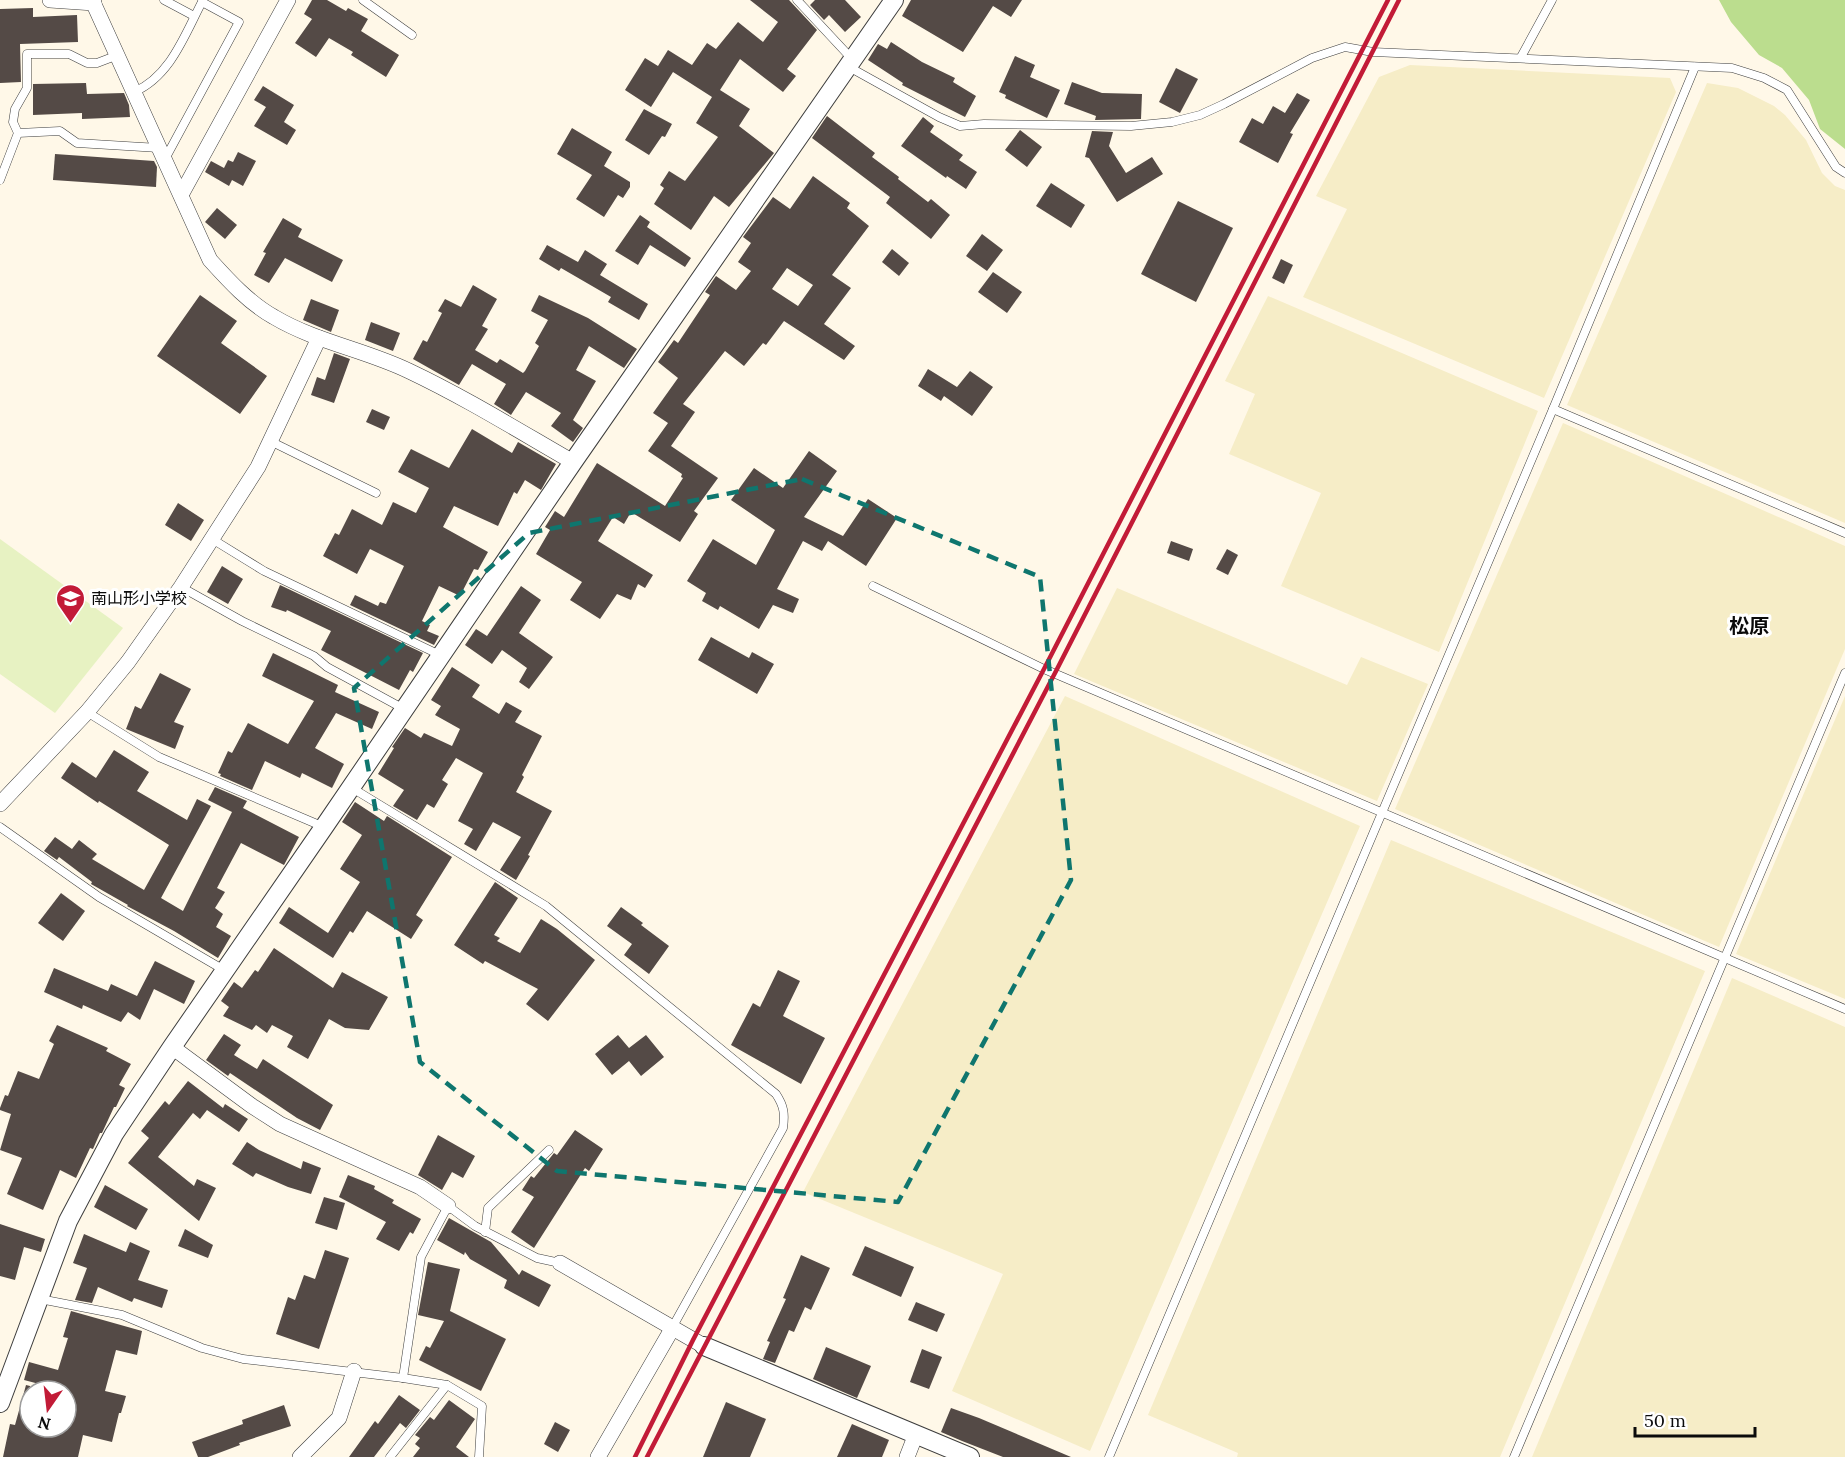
<svg xmlns="http://www.w3.org/2000/svg" width="1845" height="1457" viewBox="0 0 1845 1457" font-family="Lora,'Noto Sans JP',serif">
<style>
.farmland{fill:#f6edc7}
.forest{fill:#bbdd8e}
.pitch{fill:#e7f2c2}
.building{fill:#544a46;fill-rule:evenodd}
.lines{fill:none;stroke-linecap:round;stroke-linejoin:round}
.service-casing{stroke:#3e3e3e;stroke-width:9}
.minor-casing{stroke:#3e3e3e;stroke-width:16}
.tertiary-casing{stroke:#3e3e3e;stroke-width:20}
.service{stroke:#fff;stroke-width:8}
.minor{stroke:#fff;stroke-width:15}
.tertiary{stroke:#fff;stroke-width:18}
.rail{stroke:#c21b37;stroke-width:4.5}
.marked{fill:none;stroke:#0f766e;stroke-width:4.5;stroke-dasharray:12 8;stroke-linejoin:round}
.labels{text-anchor:middle;dominant-baseline:central;stroke-width:6;stroke-linejoin:round;paint-order:stroke}
.poi-label{font-size:16px;fill:#0b0b0b;stroke:#fff;text-anchor:start}
.quarter-label{font-size:20px;font-weight:bold;fill:#0b0b0b;stroke:#fff}
</style>
<rect width="100%" height="100%" fill="#fff8e8"/>
<g class="farmland">
<path d="M1410,65L1670,78L1676,92L1544,398L1303,297L1347,209L1316,196L1379,77Z"/>
<path d="M1707,83L1738,88L1774,106L1785,115L1806,140L1822,173L1835,186L1845,190V523L1567,405Z"/>
<path d="M1268,296L1538,411L1439,652L1281,586L1321,493L1229,454L1255,394L1225,381Z"/>
<path d="M1563,423L1845,546V649L1719,947L1395,809Z"/>
<path d="M1117,588L1347,685L1361,657L1428,684L1377,801L1074,674Z"/>
<path d="M1065,696L1360,826L1090,1451L952,1391L1003,1274L803,1192Z"/>
<path d="M1845,696V999L1736,954Z"/>
<path d="M1391,840L1705,971L1500,1457H1237L1238,1453L1148,1415Z"/>
<path d="M1732,978L1845,1027V1457H1532Z"/>
</g>
<path class="forest" d="M1719,0H1845V149L1820,129L1809,100L1782,68L1759,55L1731,22Z"/>
<path class="pitch" d="M0,539L123,628L55,713L0,674Z"/>
<g class="building">
<path d="M312,0H327L346,11L348,8L368,19L361,31L399,55L386,77L351,55L353,52L329,38L316,57L295,43L312,19L304,14Z"/>
<path d="M750,0H789L817,30L787,69L796,76L783,92L740,59L720,90L750,109L739,126L774,153L729,207L714,196L691,230L654,204L664,188L660,185L669,171L685,181L718,137L696,123L712,97L673,72L651,107L625,90L645,58L658,66L668,50L692,65L707,43L716,49L738,22L763,42L778,22Z"/>
<path d="M815,0H845L861,17L845,32L829,15L824,20L810,5Z"/>
<path d="M911,0H1022L1011,17L993,6L963,52L902,16Z"/>
<path d="M33,8V17L77,15L78,42L20,44L21,82L0,83V9Z"/>
<path d="M891,42L922,62L955,78L953,82L976,96L965,117L902,85L903,83L868,60L878,44L887,49Z"/>
<path d="M1015,56L1035,65L1030,77L1060,90L1047,118L1005,98L1006,95L999,92Z"/>
<path d="M1176,68L1198,79L1180,113L1159,102Z"/>
<path d="M1072,82L1102,93L1142,94L1141,119L1095,120L1096,116L1064,104Z"/>
<path d="M86,83L87,94L124,93L129,105L130,117L82,119V113L33,115V84Z"/>
<path d="M263,86L294,105L284,122L296,130L287,145L254,126L266,107L254,100Z"/>
<path d="M1297,93L1310,100L1290,133L1293,134L1278,163L1239,142L1252,118L1263,124L1273,106L1285,113Z"/>
<path d="M644,109L672,124L665,137L662,136L649,155L625,140Z"/>
<path d="M827,116L875,153L872,157L899,177L898,179L928,202L931,199L950,215L931,239L886,203L890,197L812,138Z"/>
<path d="M923,117L934,126L930,132L963,155L959,160L977,172L966,189L947,176L946,178L901,146Z"/>
<path d="M572,128L612,152L604,166L630,182V187L623,198L618,195L604,217L576,199L592,175L557,154Z"/>
<path d="M1020,130L1042,147L1027,167L1005,150Z"/>
<path d="M1092,131L1113,132L1109,146L1126,173L1152,157L1163,174L1117,202L1089,158L1085,157Z"/>
<path d="M238,152L256,161L243,186L232,180L229,186L205,172L211,161L224,168L228,160L233,162Z"/>
<path d="M55,154L154,161L157,167L156,187L53,180Z"/>
<path d="M813,176L850,203L847,208L869,226L832,275L851,288L824,324L855,346L844,360L784,321L766,345L763,343L744,366L725,351L683,404L695,412L671,446L718,478L694,511L698,514L680,542L631,512L624,524L613,517L598,541L653,575L645,588L638,584L631,600L617,594L600,619L570,600L582,582L536,554L550,530L545,527L555,511L564,517L597,463L665,506L683,478L681,477L682,474L648,451L668,423L653,413L678,378L658,362L674,340L678,343L710,295L705,292L716,276L736,290L751,271L738,262L751,243L743,237L773,197L790,209ZM787,268L813,285L798,306L772,289Z"/>
<path d="M1051,183L1085,205L1071,228L1036,206Z"/>
<path d="M1178,201L1233,228L1196,302L1141,274Z"/>
<path d="M217,208L237,225L225,239L205,222Z"/>
<path d="M640,215L650,222L647,227L691,258L685,267L650,245L638,265L615,251Z"/>
<path d="M283,218L302,229L298,237L343,260L332,282L285,258L269,283L254,275L266,253L263,252Z"/>
<path d="M982,234L1003,250L987,271L966,256Z"/>
<path d="M547,245L578,262L585,250L607,264L600,275L648,304L639,320L608,302L611,297L561,268L559,271L539,259Z"/>
<path d="M892,249L909,263L899,276L882,262Z"/>
<path d="M1281,259L1293,265L1284,284L1272,278Z"/>
<path d="M993,272L1022,292L1007,313L978,292Z"/>
<path d="M473,285L497,299L482,326L488,329L475,350L497,363L500,359L523,373L525,371L539,346L535,343L548,320L531,311L539,295L588,318L637,349L624,368L589,346L576,370L596,381L573,420L583,428L573,442L551,426L561,413L526,392L511,415L494,404L506,384L472,364L459,385L413,359L423,340L427,342L442,313L438,311L445,299L461,307Z"/>
<path d="M200,295L237,321L221,343L267,376L240,414L157,356Z"/>
<path d="M311,299L339,310L331,332L303,320Z"/>
<path d="M371,322L400,333L393,351L365,340Z"/>
<path d="M334,353L350,359L334,403L311,395L317,377L325,380Z"/>
<path d="M928,369L957,387L970,371L993,387L972,416L944,396L941,401L918,386Z"/>
<path d="M372,409L390,417L384,430L366,422Z"/>
<path d="M472,429L512,453L518,442L556,464L541,490L525,480L517,494L514,492L498,526L454,506L443,527L488,552L478,570L474,569L460,596L439,586L422,621L430,625L427,631L439,636L434,645L350,605L355,595L378,606L380,602L386,604L404,566L370,549L357,574L323,556L335,533L339,535L352,509L382,525L393,502L416,513L429,488L398,472L411,449L449,468Z"/>
<path d="M809,451L837,471L804,517L843,536L868,499L897,518L866,566L828,541L822,551L803,541L777,589L799,599L793,613L773,605L759,629L720,606L718,610L702,601L706,593L687,581L713,539L756,565L775,530L731,500L754,468L783,488Z"/>
<path d="M178,503L204,520L191,541L165,525Z"/>
<path d="M1171,541L1193,549L1189,561L1167,553Z"/>
<path d="M1227,549L1238,555L1228,575L1216,569Z"/>
<path d="M222,566L243,579L228,604L207,592Z"/>
<path d="M280,585L423,653L413,672L410,670L399,690L321,650L331,631L287,610L286,612L271,607Z"/>
<path d="M521,586L541,600L519,633L553,657L529,689L519,682L527,668L502,650L492,664L465,645L476,629L487,636Z"/>
<path d="M711,637L749,658L752,652L774,664L757,694L698,660Z"/>
<path d="M273,653L338,685L335,692L379,712L372,729L336,713L315,748L344,764L332,788L302,773L300,778L265,761L252,790L220,776L221,774L218,773L228,751L232,753L248,723L288,744L314,701L262,676Z"/>
<path d="M452,667L480,685L472,697L499,714L506,702L522,711L515,722L542,736L522,775L524,777L516,792L552,811L528,855L530,856L516,880L500,870L521,837L493,822L476,851L464,844L473,829L458,821L483,773L456,758L442,780L448,784L434,808L427,804L417,820L393,806L404,790L378,774L394,748L392,747L405,728L421,738L424,733L452,746L460,729L435,715L441,706L431,700Z"/>
<path d="M160,673L191,689L174,722L184,726L175,749L126,729L135,706L141,709Z"/>
<path d="M114,750L149,772L137,791L187,820L197,799L211,806L161,898L183,911L232,812L208,800L215,787L247,801L243,808L299,837L284,865L241,843L217,888L225,892L215,908L223,914L216,927L231,936L218,958L174,931L127,906L128,905L91,884L92,882L59,857L57,860L44,851L55,837L72,849L79,840L97,854L92,859L144,890L169,845L99,801L98,803L61,778L72,762L96,778Z"/>
<path d="M355,802L384,821L387,816L452,857L416,915L423,920L411,939L367,911L353,933L350,931L333,958L279,923L289,907L328,933L360,882L340,869L362,835L342,822Z"/>
<path d="M495,882L518,898L494,935L500,938L497,941L520,953L541,919L557,929L595,960L548,1021L526,1004L538,989L485,961L483,964L454,945Z"/>
<path d="M61,893L85,911L63,941L38,923Z"/>
<path d="M621,907L643,923L641,925L669,946L649,974L624,955L632,944L607,926Z"/>
<path d="M274,948L333,988L342,972L388,997L369,1030L345,1028L329,1019L308,1059L287,1047L293,1036L272,1025L267,1033L256,1025L252,1030L223,1016L229,1007L221,1001L234,982L242,988L255,970L258,972Z"/>
<path d="M155,961L195,981L184,1004L154,989L140,1020L128,1012L121,1022L83,1005L82,1009L44,992L54,968L108,991L111,984L137,996Z"/>
<path d="M778,970L800,981L783,1016L825,1038L801,1084L731,1045L753,1003L760,1007Z"/>
<path d="M57,1025L108,1048L106,1051L131,1064L119,1085L125,1088L116,1107H114L102,1133H100L93,1149L90,1148L76,1178L60,1170L43,1210L7,1194L22,1158L0,1150L11,1114L0,1110V1108L5,1095L8,1096L18,1071L39,1079L54,1044L49,1041Z"/>
<path d="M224,1034L241,1045L234,1055L257,1069L263,1059L333,1105L320,1130L297,1118L230,1073L228,1076L206,1060Z"/>
<path d="M618,1035L629,1048L646,1035L664,1057L641,1076L629,1061L612,1075L595,1054Z"/>
<path d="M188,1081L223,1108L225,1104L248,1119L239,1132L207,1110L200,1119L193,1113L158,1157L194,1186L197,1179L216,1188L199,1221L128,1163L149,1138L141,1131L165,1101L169,1105Z"/>
<path d="M575,1130L603,1149L589,1171L585,1168L534,1248L511,1232L534,1197L522,1190L531,1176L534,1178L554,1153L557,1155Z"/>
<path d="M438,1135L475,1156L463,1178L452,1172L442,1190L418,1175Z"/>
<path d="M247,1142L259,1150L301,1169L303,1161L321,1168L311,1194L288,1187L256,1173L253,1177L232,1164Z"/>
<path d="M348,1175L375,1186L374,1189L394,1200L392,1203L421,1219L413,1234L410,1232L399,1251L376,1239L386,1222L339,1197Z"/>
<path d="M105,1185L148,1209L136,1230L94,1207Z"/>
<path d="M324,1197L345,1203L337,1230L315,1223Z"/>
<path d="M449,1218L491,1242L519,1275L522,1270L551,1285L539,1307L504,1288L507,1280L470,1259L465,1252L464,1255L437,1240Z"/>
<path d="M0,1224L45,1239L41,1252L24,1247L15,1280L0,1276Z"/>
<path d="M185,1229L213,1245L208,1258L178,1246Z"/>
<path d="M84,1234L126,1252L130,1242L150,1251L138,1280L168,1290L162,1308L134,1298L132,1302L98,1287L92,1303L75,1300L87,1268L73,1263Z"/>
<path d="M865,1246L914,1267L901,1297L852,1275Z"/>
<path d="M325,1250L349,1258L319,1349L276,1334L288,1297L295,1300L304,1275L315,1279Z"/>
<path d="M801,1255L830,1268L811,1310L805,1307L794,1332L789,1330L775,1363L763,1359L770,1342L767,1341L786,1299L783,1298Z"/>
<path d="M428,1262L460,1269L450,1311L506,1339L481,1391L419,1360L426,1346L430,1348L444,1321L418,1315Z"/>
<path d="M916,1302L945,1314L937,1332L908,1320Z"/>
<path d="M71,1311L142,1331L137,1355L116,1350L105,1391L126,1396L121,1413H119L112,1442L83,1435L78,1457H3L10,1424L15,1425L26,1385L30,1386V1427H66V1391L24,1380L29,1362L58,1370L68,1338L63,1337Z"/>
<path d="M826,1347L871,1366L857,1398L813,1379Z"/>
<path d="M922,1349L942,1357L929,1389L910,1382Z"/>
<path d="M399,1395L420,1410L406,1428L400,1423L374,1457H349L375,1421L378,1424Z"/>
<path d="M449,1400L475,1419L456,1447L469,1457H413L420,1448L415,1444L420,1438L415,1435L430,1417L434,1420Z"/>
<path d="M726,1402L766,1419L750,1457H703Z"/>
<path d="M284,1405L291,1426L239,1443L240,1445L208,1457H198L192,1442L243,1424L242,1420Z"/>
<path d="M951,1408L979,1418L1071,1457H1003L962,1441L941,1432Z"/>
<path d="M555,1422L570,1430L558,1452L544,1444Z"/>
<path d="M852,1424L889,1440L882,1457H837Z"/>
</g>
<g class="lines">
<defs>
<g id="service">
<path d="M164,0L194,16"/>
<path d="M363,0L412,35"/>
<path d="M797,0L852,59"/>
<path d="M1521,57L1552,0"/>
<path d="M849,67L939,117L960,126L984,124L1131,126L1172,122L1200,115L1224,104L1312,58L1345,47L1373,52L1732,68L1764,78L1787,90L1836,167L1845,173"/>
<path d="M134,92C171,76 185,34 203,0"/>
<path d="M18,133L60,131L77,143L159,148"/>
<path d="M165,159L239,22L202,2"/>
<path d="M0,180L18,133L13,122L15,109L27,88V54H69L87,63H97L118,55"/>
<path d="M1553,409L1845,533"/>
<path d="M270,441L376,493"/>
<path d="M212,539L264,571L440,655"/>
<path d="M873,586L1044,669L1845,1009"/>
<path d="M181,587L242,621L314,656L327,667L404,709"/>
<path d="M87,712L159,757L324,827"/>
<path d="M352,788L546,906L776,1094C784,1106 785,1114 783,1128L672,1328"/>
<path d="M0,827L99,897L224,970"/>
<path d="M485,1232L488,1208L549,1150"/>
<path d="M40,1299L122,1315L202,1348L243,1359L403,1378"/>
<path d="M390,1457L447,1385"/>
<path d="M479,1457L482,1406L447,1385L403,1378L421,1257L448,1206L475,1226L537,1258L560,1263"/>
<path d="M1109,1457L1553,409L1695,67"/>
<path d="M1514,1457L1845,673"/>
</g>
<g id="minor">
<path d="M50,0L94,3"/>
<path d="M92,0L210,260C229,281 249,303 274,317C316,342 366,350 409,371C466,398 519,431 573,462"/>
<path d="M181,195L288,0"/>
<path d="M0,804L87,712L128,662L181,587L258,467L319,338"/>
<path d="M172,1047L252,1106L280,1124L420,1187L448,1206"/>
<path d="M560,1263L704,1346"/>
<path d="M300,1457L339,1418L354,1371"/>
<path d="M598,1457L672,1329"/>
<path d="M907,1457L916,1434"/>
</g>
<g id="tertiary">
<path d="M704,1346L970,1457"/>
<path d="M0,1403L68,1221L114,1134L172,1047L324,827L573,462L894,0"/>
</g>
</defs>
<use href="#service" class="service-casing"/>
<use href="#minor" class="minor-casing"/>
<use href="#tertiary" class="tertiary-casing"/>
<use href="#service" class="service"/>
<use href="#minor" class="minor"/>
<use href="#tertiary" class="tertiary"/>
<g class="rail">
<path d="M635,1457L693,1340L1044,669L1388,0"/>
<path d="M647,1457L1055,673L1399,0"/>
</g>
</g>
<path class="marked" d="M802,479L1040,577L1071,880L898,1202L557,1171L420,1062L354,688L529,533Z"/>
<defs>
<symbol id="school-pin" viewBox="-11 -11 22 30"><path d="M0 17L-7.5 6A9.5 9.5 0 1 1 7.5 6Z" fill="#c21b37" stroke="#fff"/><path d="M0-5L7-2L0 1L-7-2ZM-4 1L0 2.5L4 1V4Q0 6-4 4Z" fill="#fff"/></symbol>
</defs>
<g fill-rule="evenodd">
<use href="#school-pin" x="54" y="582" width="33" height="45"/>
</g>
<g class="labels">
<g class="poi-label">
<text x="91" y="598">南山形小学校</text>
</g>
<g class="quarter-label">
<text x="1749" y="625">松原</text>
</g>
</g>
<g transform="translate(48 1409) rotate(194)"><circle r="28" fill="#ffffff" stroke="#9d9d9d" stroke-width="1.5"/>
<path d="M0-4.5L10 22L0 15L-10 22Z" fill="#c21b37"/>
<text y="-9" font-size="16" font-weight="bold" text-anchor="middle" fill="#0b0b0b">N</text>
</g>
<path d="M1635 1427v9h120v-9" fill="none" stroke="#0b0b0b" stroke-width="3"/>
<text x="1644" y="1427" font-size="18" fill="#0b0b0b" stroke="#ffffff" stroke-width="4.5" paint-order="stroke">50 m</text>
</svg>
